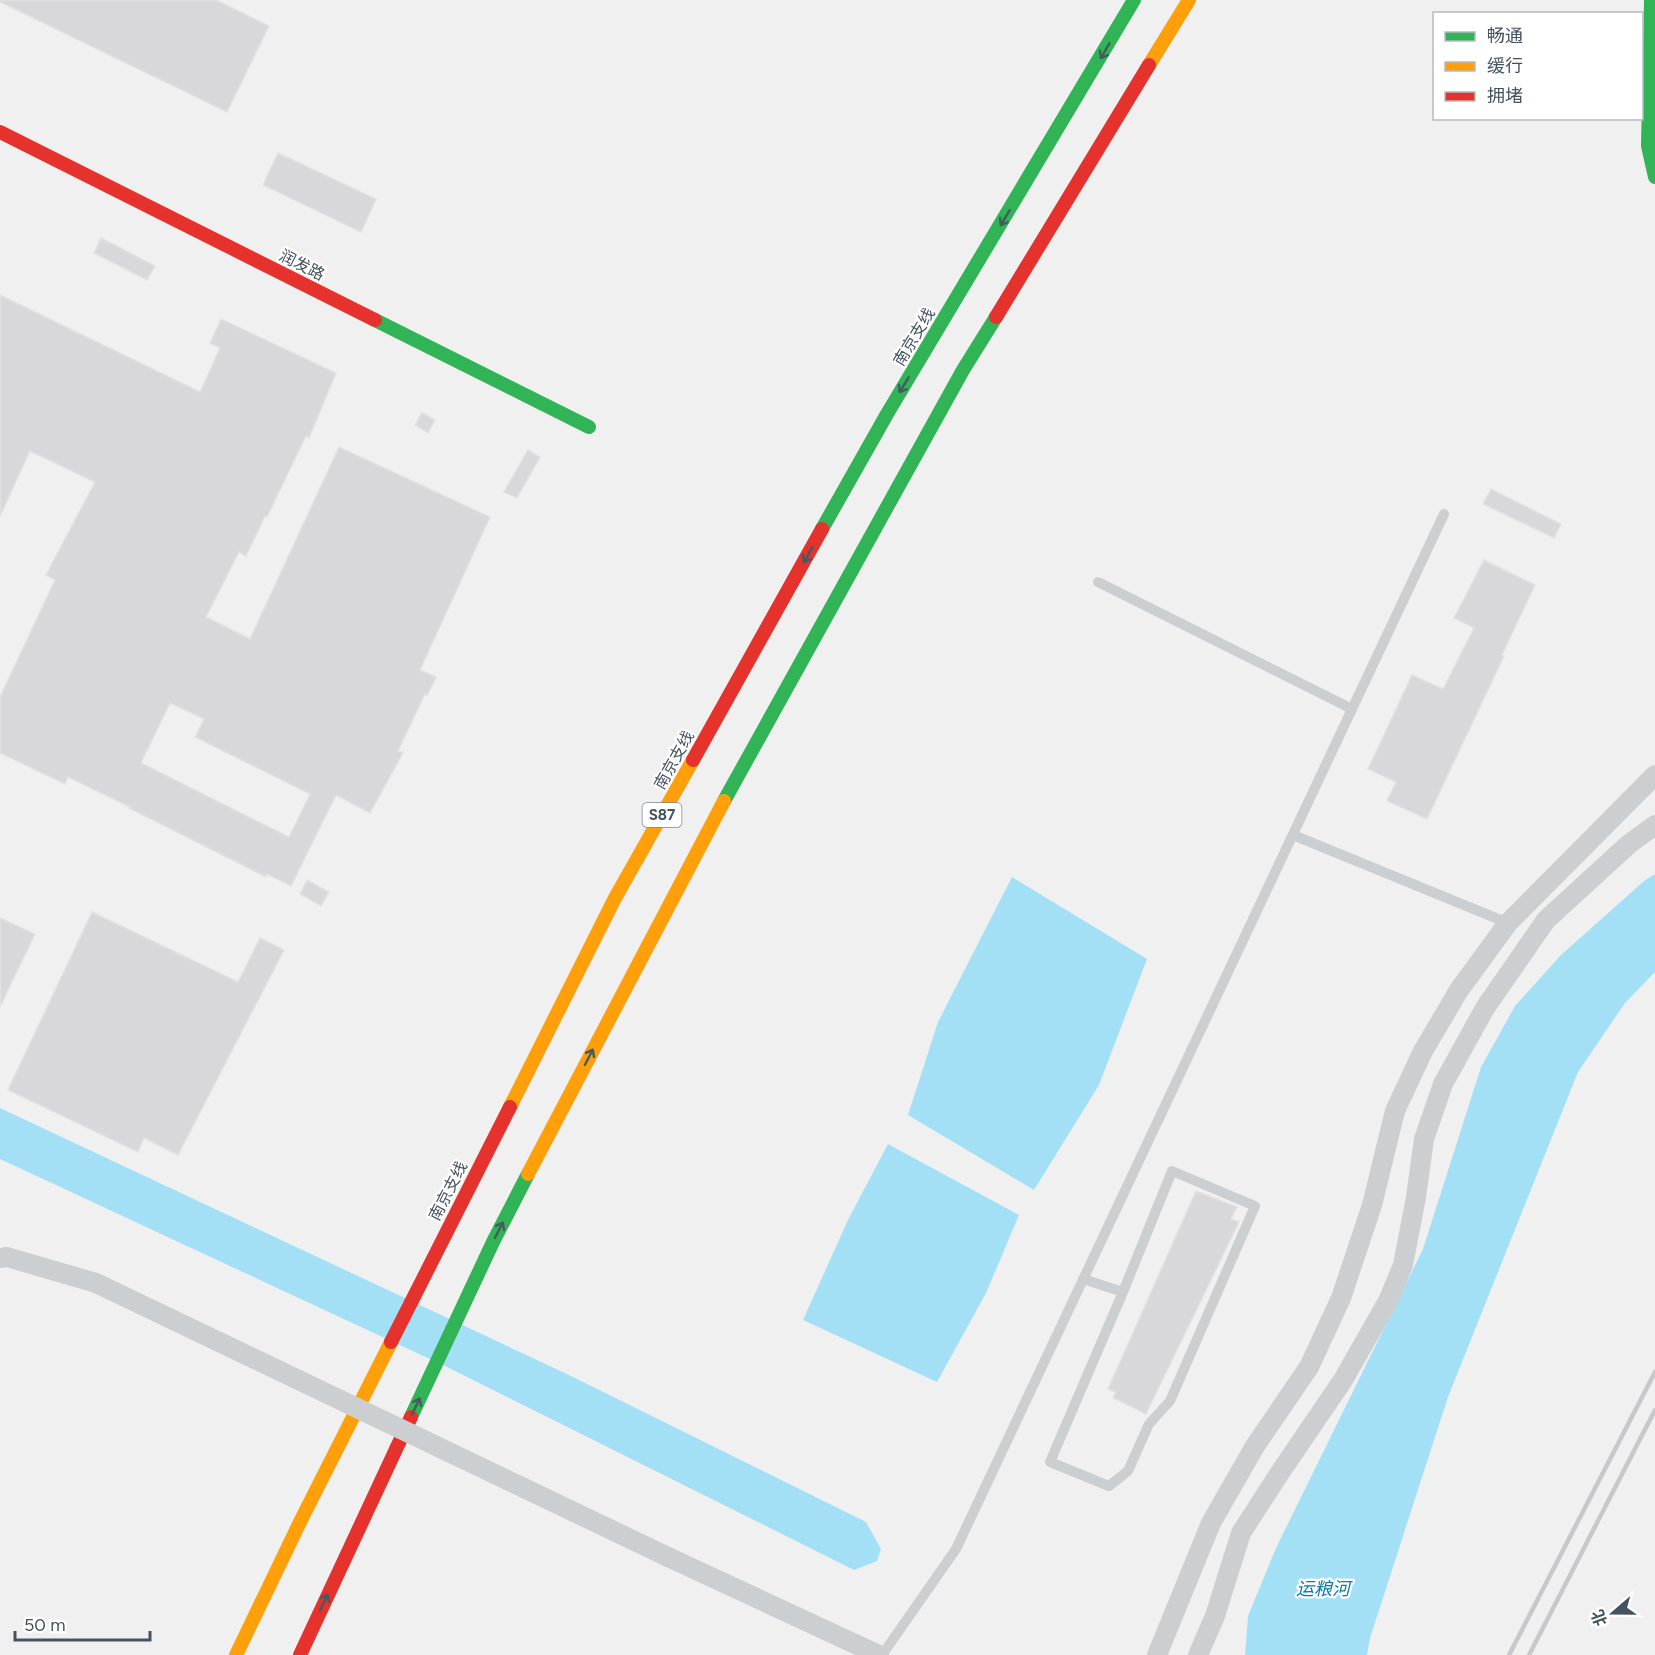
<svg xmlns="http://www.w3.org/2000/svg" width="1655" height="1655" viewBox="0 0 1655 1655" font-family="Figtree,'Noto Sans SC',sans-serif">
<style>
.water{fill:#a3e0f5}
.building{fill:#d8d8db;stroke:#e2e2e3;stroke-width:1.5;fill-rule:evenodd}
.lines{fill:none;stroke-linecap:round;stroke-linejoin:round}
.lane{stroke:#cccfd1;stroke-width:10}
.street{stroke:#cccfd1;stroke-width:20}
.fast{stroke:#30b455;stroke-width:14}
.slow{stroke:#ff9f0a;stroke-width:14}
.jam{stroke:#e5322d;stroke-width:14}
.rail{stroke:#c6c8cb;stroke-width:4.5}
.street-bridge{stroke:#cccfd1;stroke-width:20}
.oneway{stroke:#435c5f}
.labels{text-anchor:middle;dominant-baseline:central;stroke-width:4.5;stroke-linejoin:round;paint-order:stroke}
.shield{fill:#fff;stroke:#7d8690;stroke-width:1.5}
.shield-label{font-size:15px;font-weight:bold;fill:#455260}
.street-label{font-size:16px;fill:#455260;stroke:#fff}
.water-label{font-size:18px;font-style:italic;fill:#027da7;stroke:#fff}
</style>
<rect width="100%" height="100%" fill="#f1f0f0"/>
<g class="water">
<path d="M1655,874V972L1625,1003L1578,1072L1448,1397L1370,1638L1367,1655H1245L1248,1616L1276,1548L1423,1249L1481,1067L1515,1006L1561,955L1644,881Z"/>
<path d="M1012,877L1147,959L1099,1085L1034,1190L908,1115L938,1022Z"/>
<path d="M0,1108L571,1376L866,1522L881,1549L877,1561L854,1570L447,1367L0,1159Z"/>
<path d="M888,1144L1019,1215L986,1293L937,1382L803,1320L848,1220Z"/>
</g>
<g class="building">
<path d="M0,0H216L269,26L227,112L0,2Z"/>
<path d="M278,153L376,199L361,232L263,185Z"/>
<path d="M101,238L155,266L147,280L94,253Z"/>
<path d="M0,295L200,392L220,348L210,343L221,319L336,373L309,438L306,436L267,517L265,516L246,556L239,552L206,617L250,639L339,447L490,517L420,670L436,677L427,696L425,694L398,751L403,753L370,813L336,795L291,886L267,874L266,877L129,808L130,807L68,777L65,784L0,753V697L55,580L46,575L95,482L30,451L0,516ZM170,703L204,719L195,737L310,794L289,837L141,763Z"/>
<path d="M422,413L435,420L428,433L415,425Z"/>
<path d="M528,450L540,457L517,498L504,492Z"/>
<path d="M1491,489L1561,524L1554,538L1483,504Z"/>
<path d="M1484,560L1535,585L1502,655L1504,656L1427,819L1387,801L1396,782L1368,769L1412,675L1443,689L1474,628L1454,618Z"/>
<path d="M307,880L329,892L321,906L300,894Z"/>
<path d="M92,912L238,982L260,938L284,950L178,1155L144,1138L138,1152L8,1090Z"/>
<path d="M0,918L35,934L0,1007Z"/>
<path d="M1196,1191L1237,1207L1231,1219L1239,1222L1146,1414L1113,1398L1116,1392L1108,1389Z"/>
</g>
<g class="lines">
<g class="lane">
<path d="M1098,582L1352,709"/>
<path d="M1293,835L1508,923"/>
<path d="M1083,1279L1123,1292L1050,1462L1109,1486L1128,1471L1149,1424L1170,1401L1255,1206L1172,1171L1123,1292"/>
<path d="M882,1655L956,1549L1444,514"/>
</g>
<g class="street">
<path d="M0,1258L7,1257L96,1283"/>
<path d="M668,1557L879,1655"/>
<path d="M1157,1655L1211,1523L1255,1446L1309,1367L1341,1298L1372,1205L1395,1111L1423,1051L1459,990L1508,923L1655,775"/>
<path d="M1198,1655L1215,1616L1241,1533L1279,1474L1343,1380L1388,1301L1403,1265L1416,1197L1424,1139L1443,1084L1485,1008L1546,920L1629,844L1655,825"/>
</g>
<g class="fast">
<path d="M1651,0L1648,146L1655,177"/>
<path d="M375,320L589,427"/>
<path d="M822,529L887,414L1134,0"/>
<path d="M724,801L963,370L996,317"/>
<path d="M411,1417L493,1242L528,1174"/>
</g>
<g class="slow">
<path d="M1149,65L1189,0"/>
<path d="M510,1107L615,898L693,760"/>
<path d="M528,1174L724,801"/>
<path d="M236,1655L300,1522L391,1342"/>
</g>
<g class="jam">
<path d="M0,132L375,320"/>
<path d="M996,317L1149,65"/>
<path d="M693,760L822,529"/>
<path d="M391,1342L510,1107"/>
<path d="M300,1655L411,1417"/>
</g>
<g class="rail">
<path d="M1509,1655L1655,1372"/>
<path d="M1529,1655L1655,1410"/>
</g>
<path class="street-bridge" d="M96,1283L668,1557"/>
</g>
<defs><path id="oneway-shaft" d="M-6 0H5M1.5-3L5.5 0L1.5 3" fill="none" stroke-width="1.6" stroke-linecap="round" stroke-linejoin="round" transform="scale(1.5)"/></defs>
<g class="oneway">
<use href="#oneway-shaft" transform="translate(1105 51) rotate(120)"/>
<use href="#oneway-shaft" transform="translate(1005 218) rotate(121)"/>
<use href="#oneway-shaft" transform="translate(904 385) rotate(121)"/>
<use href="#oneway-shaft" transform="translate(808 555) rotate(119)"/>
<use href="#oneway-shaft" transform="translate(589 1057) rotate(-63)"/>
<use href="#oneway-shaft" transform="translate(499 1230) rotate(-63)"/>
<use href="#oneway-shaft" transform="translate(416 1406) rotate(-65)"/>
<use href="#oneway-shaft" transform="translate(324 1602) rotate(-65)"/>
</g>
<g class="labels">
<rect class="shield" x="642.5" y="803" width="39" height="24" rx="4.5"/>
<g class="shield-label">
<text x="662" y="815">S87</text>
</g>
<g class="street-label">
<text transform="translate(302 265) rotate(27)">润发路</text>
<text transform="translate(914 337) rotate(-59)">南京支线</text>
<text transform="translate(674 760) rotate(-61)">南京支线</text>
<text transform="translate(448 1191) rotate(-63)">南京支线</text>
</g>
<g class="water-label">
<text x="1323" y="1589">运粮河</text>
</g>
</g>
<rect x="1433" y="12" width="210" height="108" fill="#ffffff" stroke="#b5babf" stroke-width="1.5"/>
<rect x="1445" y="32" width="30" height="9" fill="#30b455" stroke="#b5babf" stroke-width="1.5"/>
<text x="1487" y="42" font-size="18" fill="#455260">畅通</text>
<rect x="1445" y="62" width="30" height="9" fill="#ff9f0a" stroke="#b5babf" stroke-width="1.5"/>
<text x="1487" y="72" font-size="18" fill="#455260">缓行</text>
<rect x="1445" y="92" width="30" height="9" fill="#e5322d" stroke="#b5babf" stroke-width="1.5"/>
<text x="1487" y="102" font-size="18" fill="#455260">拥堵</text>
<g transform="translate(1613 1613) rotate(250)" stroke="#ffffff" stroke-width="4.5" paint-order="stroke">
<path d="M0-4.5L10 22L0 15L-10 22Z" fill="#455260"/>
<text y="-9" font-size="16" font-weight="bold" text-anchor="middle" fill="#455260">北</text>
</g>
<path d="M15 1631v9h135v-9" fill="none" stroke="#455260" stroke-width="3"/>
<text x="24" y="1631" font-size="18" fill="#455260" stroke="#ffffff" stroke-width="4.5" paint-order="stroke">50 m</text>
</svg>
